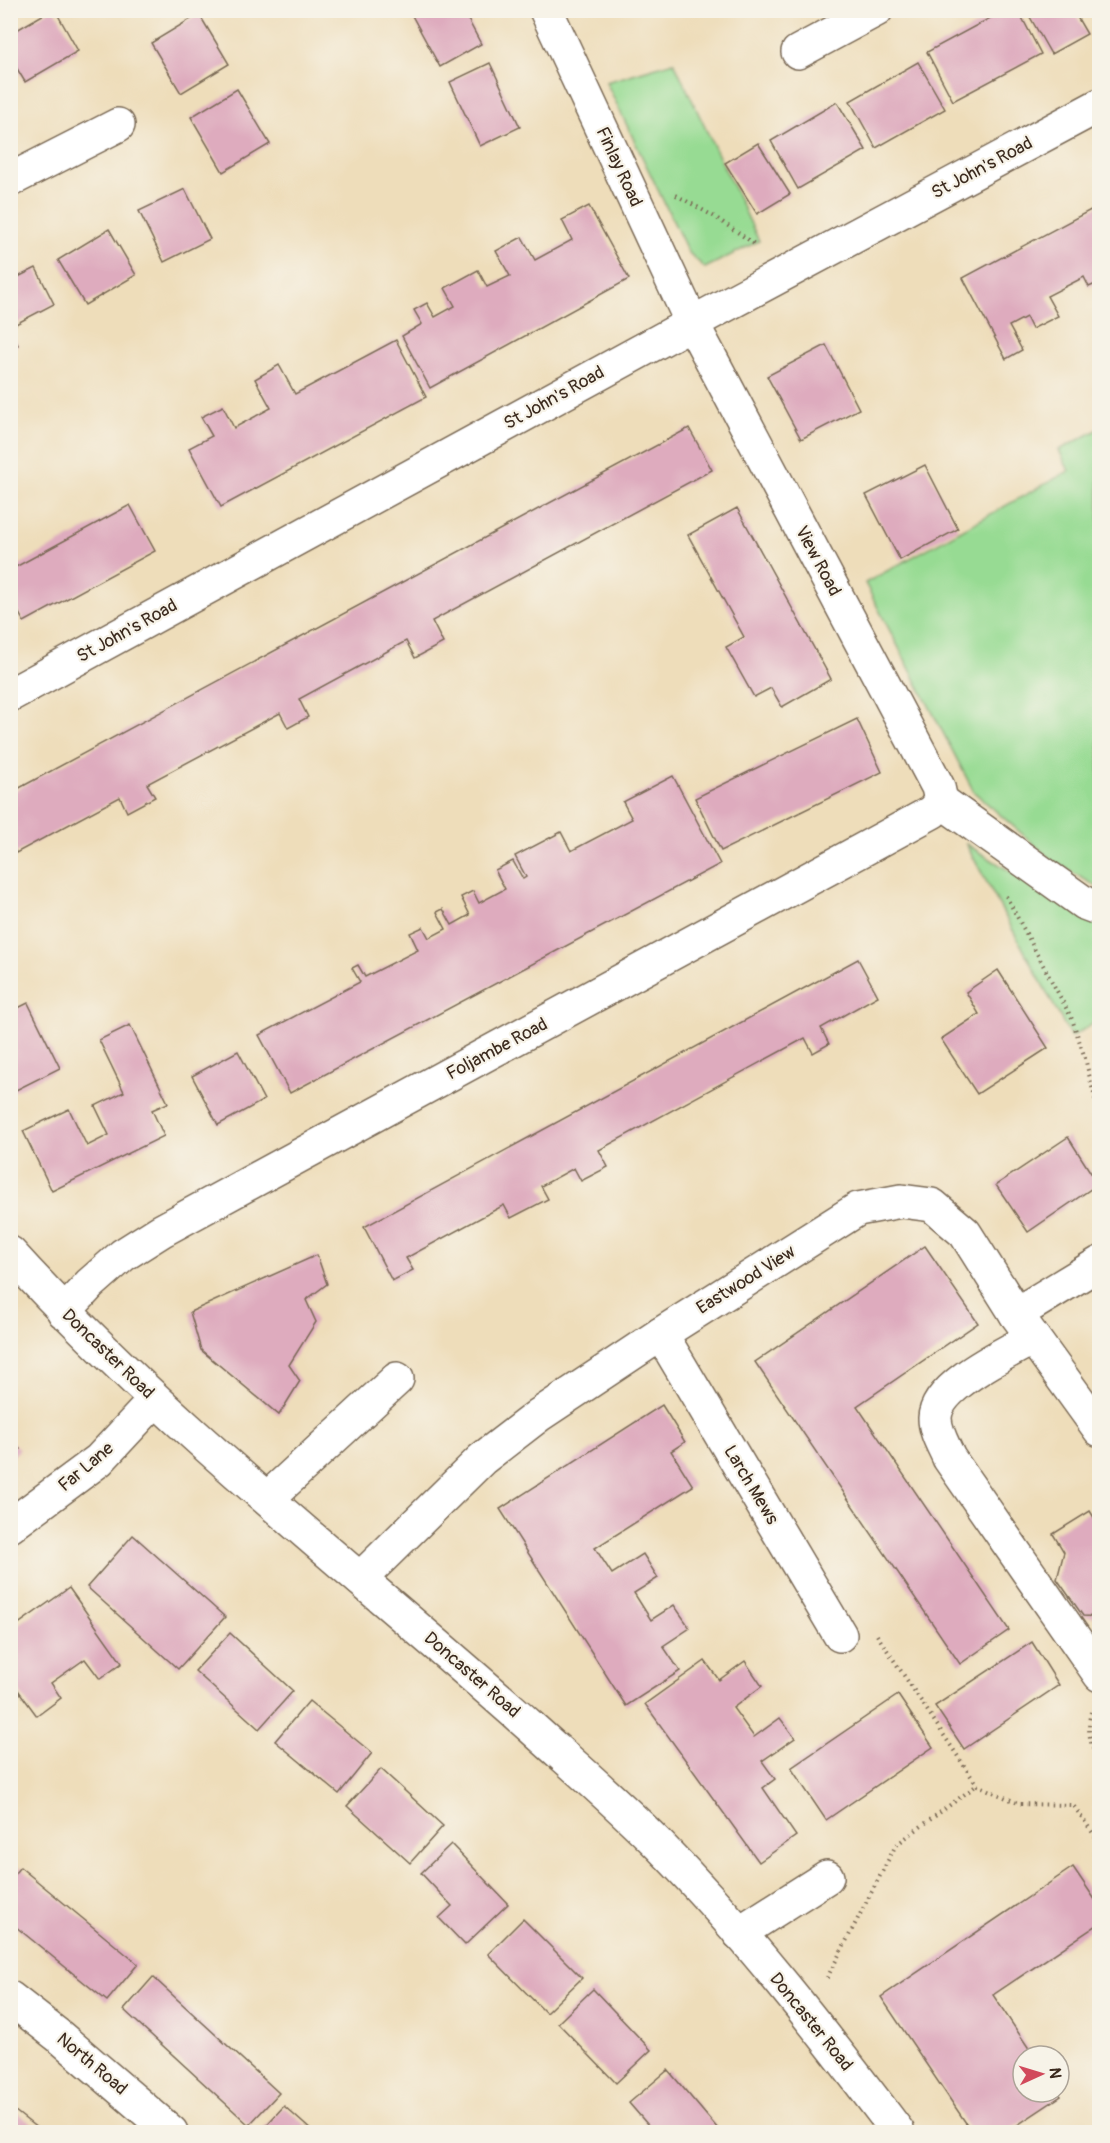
<svg xmlns="http://www.w3.org/2000/svg" width="1110" height="2143" viewBox="0 0 1110 2143" font-family="Pangolin,sans-serif">
<style>
.green{fill:#97db93;stroke:#698258;stroke-width:1.5}
.building{fill:#deabbe}
.lines{fill:none;stroke-linecap:round;stroke-linejoin:round}
.minor-casing{stroke:#7a6955;stroke-width:36}
.path{stroke:#7a6955;stroke-width:4;stroke-dasharray:1.5 4.5;stroke-linecap:butt}
.minor{stroke:#fff;stroke-width:33}
.labels{text-anchor:middle;dominant-baseline:central;stroke-width:4.5;stroke-linejoin:round;paint-order:stroke}
.street-label{font-size:18px;fill:#3b2a1e;stroke:#f7f3e8}
</style>
<rect width="100%" height="100%" fill="#f7f3e8"/>
<filter id="ink" filterUnits="userSpaceOnUse"><feTurbulence type="fractalNoise" baseFrequency=".0167" numOctaves="2"/><feDisplacementMap in="SourceGraphic" scale="12" xChannelSelector="R" yChannelSelector="G"/><feConvolveMatrix kernelMatrix="1 2 1 2 8 2 1 2 1" color-interpolation-filters="sRGB"/></filter>
<filter id="wash" filterUnits="userSpaceOnUse"><feTurbulence type="fractalNoise" baseFrequency=".008" numOctaves="4" result="noise"/><feDisplacementMap in="SourceGraphic" scale="24" xChannelSelector="R" yChannelSelector="G"/><feGaussianBlur stdDeviation="1.35" result="paint"/><feColorMatrix in="noise" values="0 0 0 0 0 0 0 0 0 0 0 0 0 0 0 0 0 1.4 0 .05"/><feComposite in="paint" operator="in"/></filter>
<g filter="url(#wash)">
<rect width="100%" height="100%" fill="#eeddba"/>
<g class="green">
<path d="M674,62L759,241L705,268L688,252L606,82Z"/>
<path d="M1099,429V888L1053,861L974,792L865,583L1069,471L1059,450Z"/>
<path d="M966,844L1099,926V1020L1071,1037Z"/>
</g>
<g id="blocks">
<g class="building">
<path d="M51,10H55L78,51L25,82L10,57V34Z"/>
<path d="M409,10H463L481,44L440,67Z"/>
<path d="M1005,10H1018L1041,54L953,101L927,52Z"/>
<path d="M1026,10H1073L1087,34L1051,54Z"/>
<path d="M199,14L229,64L181,93L151,43Z"/>
<path d="M918,62L945,109L876,148L850,101Z"/>
<path d="M490,63L520,127L480,146L450,82Z"/>
<path d="M237,89L270,144L223,172L191,117Z"/>
<path d="M837,102L866,150L798,189L771,141Z"/>
<path d="M758,143L790,194L757,214L725,163Z"/>
<path d="M185,189L210,239L164,262L139,211Z"/>
<path d="M1100,205V282L1089,287L1084,277L1047,296L1058,316L1032,329L1026,317L1009,326L1022,350L1006,359L963,278Z"/>
<path d="M589,206L629,279L430,388L402,336L422,324L414,310L427,303L435,317L455,306L445,288L478,270L487,287L510,276L496,251L522,237L535,260L572,240L562,220Z"/>
<path d="M109,229L136,275L85,305L58,260Z"/>
<path d="M36,268L54,304L10,327V281Z"/>
<path d="M10,330L18,345L10,349Z"/>
<path d="M396,340L426,397L221,507L189,448L212,436L201,417L223,406L234,428L271,408L255,379L279,365L295,394Z"/>
<path d="M826,345L859,409L801,439L767,376Z"/>
<path d="M689,428L712,470L432,621L443,643L415,658L406,641L299,699L308,717L288,728L280,713L147,784L155,797L127,812L120,797L16,853L10,843V793Z"/>
<path d="M925,465L958,529L900,560L866,495Z"/>
<path d="M130,505L155,551L24,622L10,597V570Z"/>
<path d="M737,508L831,679L782,707L771,688L754,697L726,647L744,637L688,535Z"/>
<path d="M857,719L882,772L721,851L695,798Z"/>
<path d="M673,776L720,864L290,1093L259,1035L360,982L352,968L358,965L365,977L418,950L410,933L423,927L429,938L446,929L437,912L443,909L452,925L470,915L461,897L473,891L479,903L505,889L495,870L513,861L523,879L526,877L515,856L561,832L571,851L632,819L623,802Z"/>
<path d="M858,959L878,996L821,1028L829,1044L813,1053L805,1038L599,1150L608,1167L581,1181L574,1168L541,1186L548,1199L511,1218L504,1205L406,1258L413,1270L392,1281L364,1227Z"/>
<path d="M998,970L1048,1048L977,1094L941,1039L979,1014L966,992Z"/>
<path d="M28,1003L60,1068L10,1093V1004L14,1010Z"/>
<path d="M130,1025L168,1103L152,1110L164,1136L52,1191L23,1131L69,1109L87,1146L109,1135L95,1106L124,1092L99,1040Z"/>
<path d="M238,1051L264,1100L218,1125L192,1076Z"/>
<path d="M1068,1137L1098,1184L1028,1232L996,1185Z"/>
<path d="M925,1246L978,1323L857,1406L1009,1630L960,1664L755,1362Z"/>
<path d="M317,1255L327,1284L306,1300L316,1322L289,1365L300,1381L279,1415L201,1350L190,1312Z"/>
<path d="M662,1405L685,1442L671,1451L693,1486L595,1548L612,1574L643,1554L658,1578L634,1593L651,1620L674,1605L690,1628L663,1646L680,1671L626,1706L500,1509Z"/>
<path d="M10,1441L20,1449L10,1459Z"/>
<path d="M1090,1511L1100,1527V1617L1083,1616L1057,1579L1064,1552L1053,1534Z"/>
<path d="M133,1535L225,1617L178,1669L87,1587Z"/>
<path d="M69,1588L122,1663L100,1679L85,1659L51,1683L61,1698L37,1716L10,1679V1630Z"/>
<path d="M230,1633L293,1691L259,1729L195,1671Z"/>
<path d="M1032,1642L1059,1685L964,1749L935,1706Z"/>
<path d="M705,1661L719,1680L745,1661L762,1686L733,1708L754,1737L780,1718L795,1738L762,1761L775,1779L763,1788L796,1836L759,1862L645,1704Z"/>
<path d="M898,1695L933,1747L826,1820L791,1768Z"/>
<path d="M309,1701L372,1753L339,1794L275,1741Z"/>
<path d="M381,1769L443,1826L410,1863L347,1806Z"/>
<path d="M451,1844L508,1904L465,1945L439,1918L452,1906L421,1873Z"/>
<path d="M20,1867L138,1964L107,2001L10,1922V1879Z"/>
<path d="M1073,1867L1100,1907V1923L993,1995L1034,2056H1023V2092H1058L1061,2096L1007,2132H972L881,1997Z"/>
<path d="M523,1919L582,1978L546,2013L488,1954Z"/>
<path d="M153,1977L279,2093L249,2125L124,2010Z"/>
<path d="M593,1989L651,2050L616,2083L558,2023Z"/>
<path d="M668,2070L718,2129L714,2132H654L629,2103Z"/>
<path d="M284,2106L313,2132H260Z"/>
<path d="M10,2107L42,2132H10Z"/>
</g>
</g>
</g>
<g filter="url(#ink)">
<use href="#blocks" fill-opacity="0" stroke="#7a6955" stroke-width="1.5"/>
<g class="lines">
<defs>
<g id="minor">
<path d="M546,10L692,323L938,787L941,801"/>
<path d="M798,52L876,10"/>
<path d="M10,180L118,125"/>
<path d="M10,695L692,323L1100,105"/>
<path d="M941,801L1084,903L1100,909"/>
<path d="M10,1253C168,1427 356,1571 531,1727C574,1766 620,1805 661,1847C747,1935 824,2034 898,2132"/>
<path d="M64,1312L90,1284L123,1255L161,1231L932,812L941,801"/>
<path d="M1016,1314L1100,1263"/>
<path d="M661,1334L840,1635"/>
<path d="M1033,1338C1007,1353 936,1385 935,1418C935,1432 944,1446 949,1458L1100,1675"/>
<path d="M268,1498L397,1379"/>
<path d="M10,1526L99,1460L155,1400"/>
<path d="M360,1579L482,1459L539,1415L661,1334L858,1209L901,1201L932,1205L965,1233L1016,1314L1100,1430"/>
<path d="M739,1933L827,1877"/>
<path d="M10,1998L60,2037L171,2132"/>
</g>
</defs>
<use href="#minor" class="minor-casing"/>
<g class="path">
<path d="M676,195L715,217L756,245"/>
<path d="M1006,896L1072,1019L1085,1058L1100,1119"/>
<path d="M877,1635L977,1785L1020,1804L1073,1805L1100,1843"/>
<path d="M1091,1712C1087,1726 1089,1748 1100,1759"/>
<path d="M827,1978L896,1845L977,1785"/>
</g>
<use href="#minor" class="minor"/>
</g>
</g>
<g class="labels">
<g class="street-label">
<text transform="translate(619 167) rotate(65)">Finlay Road</text>
<text transform="translate(982 168) rotate(-28)">St John's Road</text>
<text transform="translate(554 398) rotate(-29)">St John's Road</text>
<text transform="translate(818 561) rotate(62)">View Road</text>
<text transform="translate(127 631) rotate(-29)">St John's Road</text>
<text transform="translate(497 1049) rotate(-28)">Foljambe Road</text>
<text transform="translate(746 1280) rotate(-32)">Eastwood View</text>
<text transform="translate(108 1354) rotate(44)">Doncaster Road</text>
<text transform="translate(86 1467) rotate(-40)">Far Lane</text>
<text transform="translate(751 1485) rotate(59)">Larch Mews</text>
<text transform="translate(472 1675) rotate(41)">Doncaster Road</text>
<text transform="translate(811 2022) rotate(51)">Doncaster Road</text>
<text transform="translate(92 2064) rotate(40)">North Road</text>
</g>
</g>
<rect width="1110" height="2143" fill="none" stroke="#f7f3e8" stroke-width="36"/>
<g transform="translate(1041 2074) rotate(86)"><circle r="28" fill="#f7f3e8" stroke="#aca397" stroke-width="1.5"/>
<path d="M0-4.5L10 22L0 15L-10 22Z" fill="#d1495b"/>
<text y="-9" font-size="16" font-weight="bold" text-anchor="middle" fill="#3b2a1e">N</text>
</g>
</svg>
